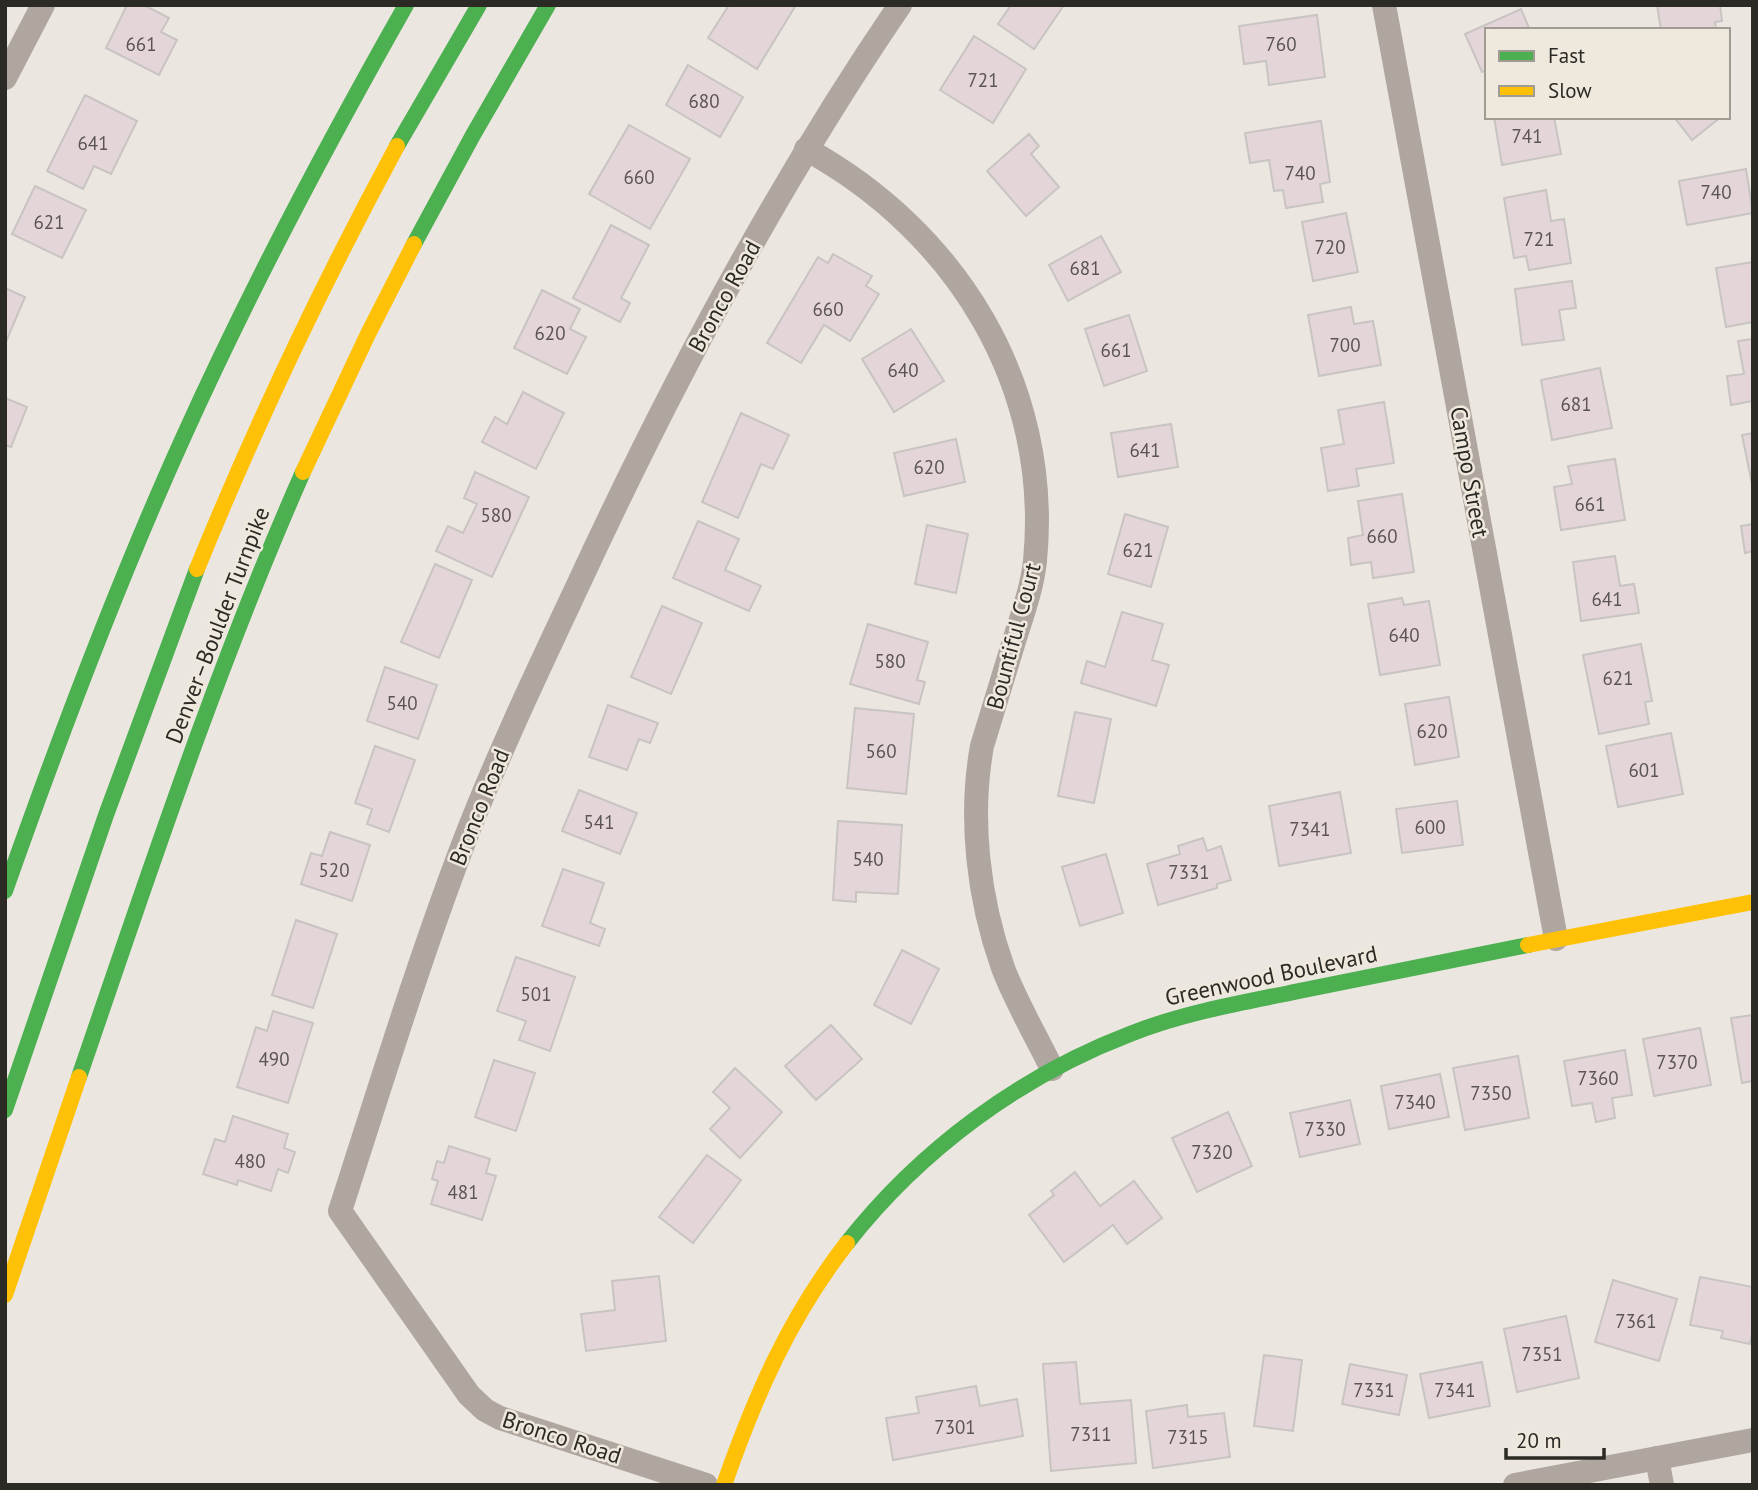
<svg xmlns="http://www.w3.org/2000/svg" width="1758" height="1490" viewBox="0 0 1758 1490" font-family="'PT Sans',sans-serif">
<style>
.building{fill:#e4d5d9;stroke:#c8c4c2;stroke-width:2}
.lines{fill:none;stroke-linecap:round;stroke-linejoin:round}
.street{stroke:#b0a6a0;stroke-width:24}
.fast{stroke:#4caf50;stroke-width:16}
.slow{stroke:#ffc107;stroke-width:16}
.labels{text-anchor:middle;dominant-baseline:central;stroke-width:5;stroke-linejoin:round;paint-order:stroke}
.number-label{font-size:19px;fill:#5a5552}
.street-label{font-size:23px;fill:#2c2a25;stroke:#efe8dc}
</style>
<rect width="100%" height="100%" fill="#ebe7e0"/>
<g class="building">
<path d="M127,5H144L169,18L161,32L177,40L159,75L106,48Z"/>
<path d="M729,5H796L757,69L708,38Z"/>
<path d="M1011,5H1064L1034,49L998,24Z"/>
<path d="M1657,5H1720L1722,21L1715,22L1716,30H1661Z"/>
<path d="M1521,9L1530,30H1487V70L1482,72L1465,34Z"/>
<path d="M1317,15L1325,77L1269,85L1266,61L1244,64L1239,26Z"/>
<path d="M974,36L1026,69L993,123L940,90Z"/>
<path d="M688,65L743,97L720,137L666,105Z"/>
<path d="M85,95L137,121L111,174L94,166L83,189L47,171Z"/>
<path d="M1494,117H1554L1561,154L1502,165Z"/>
<path d="M1674,117H1721L1692,140Z"/>
<path d="M1321,121L1330,182L1320,184L1323,202L1286,208L1283,190L1274,191L1269,160L1250,163L1245,133Z"/>
<path d="M629,125L690,159L650,229L589,194Z"/>
<path d="M1029,134L1039,146L1031,154L1059,187L1026,216L987,171Z"/>
<path d="M1746,169L1753,213L1687,225L1679,181Z"/>
<path d="M35,186L86,210L62,258L12,234Z"/>
<path d="M1546,190L1551,221L1564,219L1571,263L1529,270L1526,256L1514,258L1504,198Z"/>
<path d="M1346,213L1358,272L1313,281L1302,222Z"/>
<path d="M611,225L649,245L621,298L630,303L620,322L573,298Z"/>
<path d="M1101,236L1121,272L1068,301L1049,265Z"/>
<path d="M833,254L872,276L866,286L879,294L850,341L824,325L801,363L767,343L818,257L828,263Z"/>
<path d="M1753,262V322L1726,327L1716,268Z"/>
<path d="M1572,281L1576,308L1559,310L1564,340L1522,345L1515,289Z"/>
<path d="M5,288L25,297L5,344Z"/>
<path d="M542,290L580,309L570,329L586,337L567,374L514,348Z"/>
<path d="M1351,307L1354,324L1373,321L1381,365L1319,376L1308,315Z"/>
<path d="M1129,315L1147,371L1104,386L1085,329Z"/>
<path d="M911,329L944,381L894,412L862,359Z"/>
<path d="M1753,339V401L1731,405L1727,376L1744,374L1738,341Z"/>
<path d="M1600,368L1612,428L1552,440L1541,380Z"/>
<path d="M523,392L564,413L536,469L482,442L495,417L507,424Z"/>
<path d="M5,398L27,407L11,447L5,445Z"/>
<path d="M1384,402L1394,463L1356,469L1359,486L1328,491L1321,448L1344,444L1338,410Z"/>
<path d="M741,413L789,435L773,469L761,464L738,518L702,502Z"/>
<path d="M1171,424L1178,467L1118,477L1111,433Z"/>
<path d="M1753,433V489L1742,435Z"/>
<path d="M956,439L965,482L904,496L894,453Z"/>
<path d="M1615,459L1625,520L1561,530L1554,487L1572,484L1568,466Z"/>
<path d="M475,472L529,497L492,577L436,551L448,526L463,533L477,504L464,498Z"/>
<path d="M1402,494L1414,572L1373,578L1371,562L1351,565L1348,538L1363,535L1358,501Z"/>
<path d="M1125,514L1168,527L1151,587L1108,574Z"/>
<path d="M698,521L739,539L725,570L761,586L749,611L673,578Z"/>
<path d="M1753,524V551L1745,553L1741,526Z"/>
<path d="M927,525L968,534L956,593L915,584Z"/>
<path d="M1615,556L1620,586L1634,584L1639,613L1581,621L1573,562Z"/>
<path d="M435,564L472,580L439,658L401,642Z"/>
<path d="M1402,598L1404,605L1429,601L1440,665L1380,675L1368,604Z"/>
<path d="M662,606L702,623L671,694L631,677Z"/>
<path d="M1122,612L1163,624L1152,660L1169,665L1156,706L1081,683L1087,661L1105,667Z"/>
<path d="M868,624L928,642L917,680L925,682L919,704L850,684Z"/>
<path d="M1641,644L1652,701L1645,702L1649,724L1599,734L1583,655Z"/>
<path d="M385,667L437,685L418,739L367,721Z"/>
<path d="M1449,697L1459,757L1415,765L1405,704Z"/>
<path d="M608,705L658,723L650,743L639,739L627,770L589,757Z"/>
<path d="M855,708L914,714L906,794L847,788Z"/>
<path d="M1075,712L1111,719L1094,803L1058,796Z"/>
<path d="M1671,733L1683,794L1618,807L1606,746Z"/>
<path d="M375,746L415,760L389,832L367,824L372,809L355,803Z"/>
<path d="M579,790L637,813L620,854L562,831Z"/>
<path d="M1340,792L1351,853L1279,866L1269,806Z"/>
<path d="M1457,801L1463,845L1402,853L1396,809Z"/>
<path d="M838,821L902,825L898,894L856,892V902L833,900Z"/>
<path d="M330,832L370,845L352,901L301,884L311,853L322,856Z"/>
<path d="M1203,838L1207,851L1221,846L1231,880L1217,884V888L1158,905L1147,864L1180,854L1178,846Z"/>
<path d="M1106,854L1123,913L1080,926L1062,867Z"/>
<path d="M563,869L604,883L590,923L605,929L599,946L542,926Z"/>
<path d="M296,920L337,934L313,1008L272,995Z"/>
<path d="M902,950L939,969L911,1024L874,1005Z"/>
<path d="M516,957L575,977L550,1051L519,1040L526,1021L497,1011Z"/>
<path d="M273,1011L313,1023L288,1103L237,1087L256,1027L267,1031Z"/>
<path d="M1753,1015V1081L1742,1083L1731,1018Z"/>
<path d="M831,1025L862,1059L816,1100L785,1066Z"/>
<path d="M1700,1028L1711,1085L1654,1096L1643,1039Z"/>
<path d="M1625,1050L1632,1095L1612,1098L1615,1118L1596,1122L1592,1103L1572,1106L1564,1061Z"/>
<path d="M1518,1056L1529,1118L1465,1130L1453,1068Z"/>
<path d="M494,1060L535,1073L516,1131L475,1117Z"/>
<path d="M735,1068L782,1112L740,1158L710,1129L730,1108L713,1092Z"/>
<path d="M1440,1074L1449,1117L1389,1129L1381,1086Z"/>
<path d="M1350,1100L1360,1144L1300,1157L1290,1113Z"/>
<path d="M1228,1112L1252,1166L1197,1192L1172,1138Z"/>
<path d="M233,1116L288,1134L284,1148L295,1152L288,1173L278,1169L271,1191L238,1180L237,1185L203,1174L215,1139L225,1142Z"/>
<path d="M449,1146L490,1159L486,1173L496,1176L482,1220L431,1204L438,1181L432,1179L437,1161L444,1163Z"/>
<path d="M707,1155L741,1180L693,1243L659,1217Z"/>
<path d="M1075,1172L1100,1206L1134,1181L1162,1218L1127,1244L1113,1225L1064,1262L1029,1215L1054,1195L1051,1191Z"/>
<path d="M659,1276L666,1341L586,1351L581,1314L615,1310L612,1281Z"/>
<path d="M1700,1277L1753,1287V1328L1750,1344L1721,1338L1723,1331L1690,1325Z"/>
<path d="M1613,1280L1677,1299L1659,1361L1595,1342Z"/>
<path d="M1566,1316L1579,1378L1517,1392L1504,1329Z"/>
<path d="M1264,1355L1302,1360L1293,1431L1254,1426Z"/>
<path d="M1076,1362L1080,1404L1131,1400L1136,1463L1051,1471L1043,1364Z"/>
<path d="M1482,1362L1490,1406L1429,1418L1420,1374Z"/>
<path d="M1350,1364L1407,1375L1399,1415L1342,1404Z"/>
<path d="M976,1386L980,1406L1017,1399L1023,1436L893,1460L886,1418L919,1413L916,1397Z"/>
<path d="M1187,1405L1188,1417L1224,1413L1230,1457L1153,1468L1146,1411Z"/>
</g>
<g class="lines">
<g class="street">
<path d="M1384,5L1556,939"/>
<path d="M5,78L43,5"/>
<path d="M806,149C957,232 1052,386 1035,561C1032,588 1023,613 1015,638C1004,674 993,710 982,746C969,818 978,898 1003,968C1016,1002 1036,1036 1052,1069"/>
<path d="M1657,1458L1662,1485"/>
<path d="M706,1485L500,1418L485,1410L469,1395L340,1211C380,1087 418,963 464,842C498,754 538,670 578,585C671,384 775,188 900,5"/>
<path d="M1515,1485L1753,1440"/>
</g>
<g class="fast">
<path d="M397,146L479,5"/>
<path d="M414,244L473,135L548,5"/>
<path d="M5,891C59,738 116,586 183,438C250,289 326,146 406,5"/>
<path d="M79,1077C149,873 216,669 303,472"/>
<path d="M5,1110L106,815L197,569"/>
<path d="M847,1243C920,1150 1020,1076 1130,1034C1185,1012 1242,1003 1299,991C1376,975 1452,960 1528,945"/>
</g>
<g class="slow">
<path d="M303,472L368,334L414,244"/>
<path d="M197,569C256,424 323,283 397,146"/>
<path d="M1528,945L1753,902"/>
<path d="M5,1295L79,1077"/>
<path d="M724,1485C755,1396 789,1318 847,1243"/>
</g>
</g>
<g class="labels">
<g class="number-label">
<text x="141" y="44">661</text>
<text x="1281" y="44">760</text>
<text x="983" y="80">721</text>
<text x="704" y="101">680</text>
<text x="1527" y="136">741</text>
<text x="93" y="143">641</text>
<text x="1300" y="173">740</text>
<text x="639" y="177">660</text>
<text x="1716" y="192">740</text>
<text x="49" y="222">621</text>
<text x="1539" y="239">721</text>
<text x="1330" y="247">720</text>
<text x="1085" y="268">681</text>
<text x="828" y="309">660</text>
<text x="550" y="333">620</text>
<text x="1345" y="345">700</text>
<text x="1116" y="350">661</text>
<text x="903" y="370">640</text>
<text x="1576" y="404">681</text>
<text x="1145" y="450">641</text>
<text x="929" y="467">620</text>
<text x="1590" y="504">661</text>
<text x="496" y="515">580</text>
<text x="1382" y="536">660</text>
<text x="1138" y="550">621</text>
<text x="1607" y="599">641</text>
<text x="1404" y="635">640</text>
<text x="890" y="661">580</text>
<text x="1618" y="678">621</text>
<text x="402" y="703">540</text>
<text x="1432" y="731">620</text>
<text x="881" y="751">560</text>
<text x="1644" y="770">601</text>
<text x="599" y="822">541</text>
<text x="1430" y="827">600</text>
<text x="1310" y="829">7341</text>
<text x="868" y="859">540</text>
<text x="334" y="870">520</text>
<text x="1189" y="872">7331</text>
<text x="536" y="994">501</text>
<text x="274" y="1059">490</text>
<text x="1677" y="1062">7370</text>
<text x="1598" y="1078">7360</text>
<text x="1491" y="1093">7350</text>
<text x="1415" y="1102">7340</text>
<text x="1325" y="1129">7330</text>
<text x="1212" y="1152">7320</text>
<text x="250" y="1161">480</text>
<text x="463" y="1192">481</text>
<text x="1636" y="1321">7361</text>
<text x="1542" y="1354">7351</text>
<text x="1374" y="1390">7331</text>
<text x="1455" y="1390">7341</text>
<text x="955" y="1427">7301</text>
<text x="1091" y="1434">7311</text>
<text x="1188" y="1437">7315</text>
</g>
<g class="street-label">
<text transform="translate(724 296) rotate(-61)">Bronco Road</text>
<text transform="translate(1470 472) rotate(80)">Campo Street</text>
<text transform="translate(217 625) rotate(-69)">Denver–Boulder Turnpike</text>
<text transform="translate(1013 636) rotate(-75)">Bountiful Court</text>
<text transform="translate(479 807) rotate(-68)">Bronco Road</text>
<text transform="translate(1271 975) rotate(-12)">Greenwood Boulevard</text>
<text transform="translate(562 1437) rotate(18)">Bronco Road</text>
</g>
</g>
<rect width="1758" height="1490" fill="none" stroke="#2c2a25" stroke-width="14"/>
<rect x="1485" y="28" width="245" height="91" fill="#efe8dc" stroke="#a19c93" stroke-width="2"/>
<rect x="1499" y="51" width="35" height="10" fill="#4caf50" stroke="#a19c93" stroke-width="2"/>
<text x="1548" y="63" font-size="21" fill="#2c2a25">Fast</text>
<rect x="1499" y="86" width="35" height="10" fill="#ffc107" stroke="#a19c93" stroke-width="2"/>
<text x="1548" y="98" font-size="21" fill="#2c2a25">Slow</text>
<path d="M1506 1448v10h98v-10" fill="none" stroke="#2c2a25" stroke-width="3.5"/>
<text x="1516" y="1448" font-size="21" fill="#2c2a25" stroke="#efe8dc" stroke-width="5" paint-order="stroke">20 m</text>
</svg>
